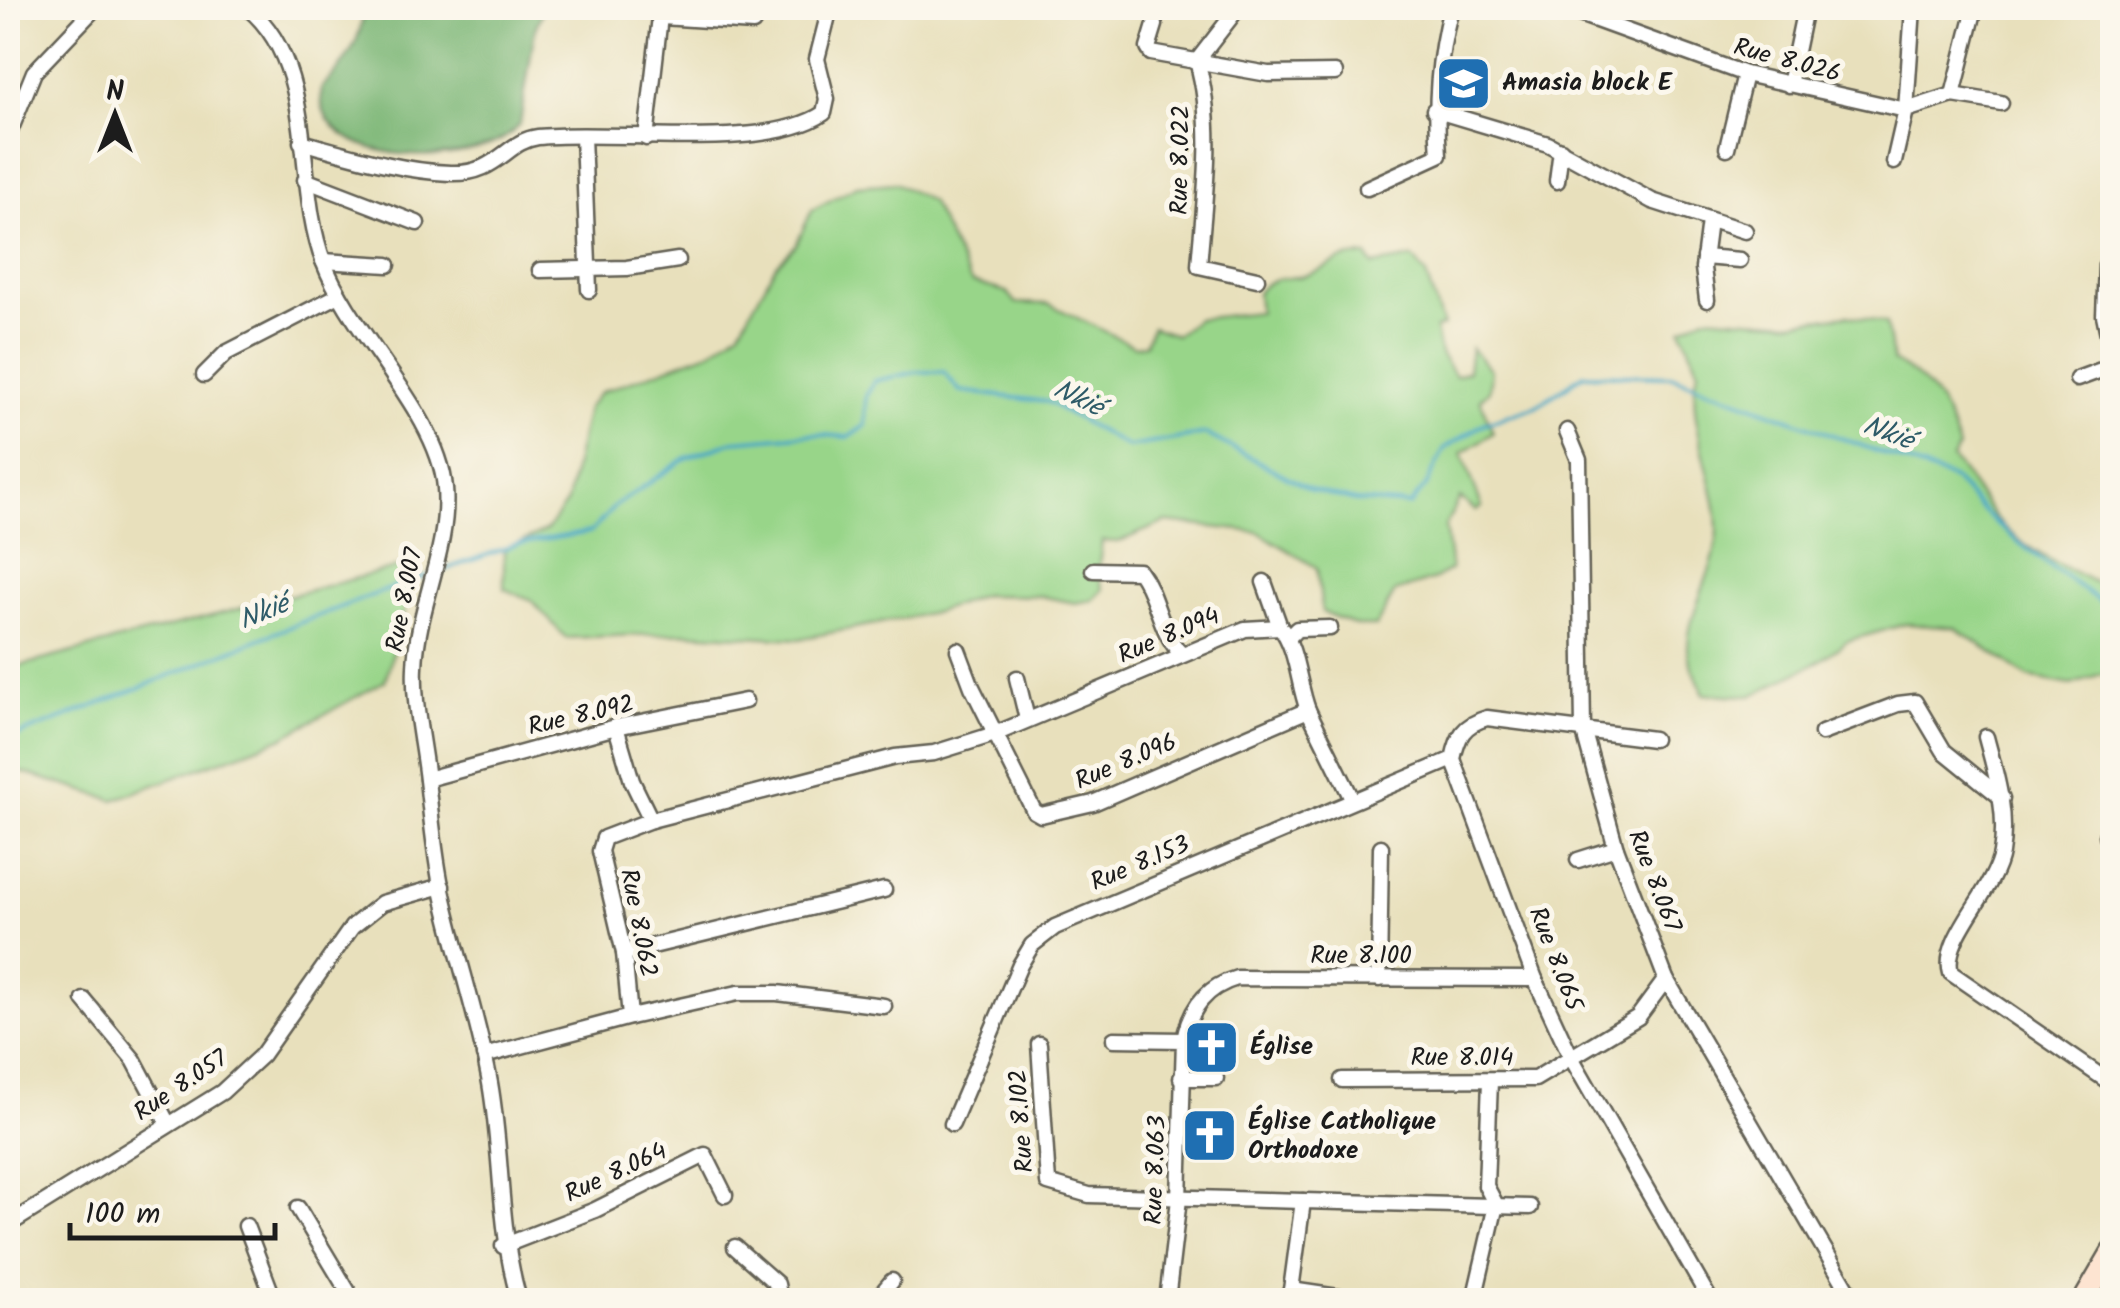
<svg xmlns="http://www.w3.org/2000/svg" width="2120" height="1308" viewBox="0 0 2120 1308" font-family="Kalam,sans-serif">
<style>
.green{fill:#98d589;stroke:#5a7852;stroke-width:2.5}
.forest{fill:#7ab675;stroke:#4b6948;stroke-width:2.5}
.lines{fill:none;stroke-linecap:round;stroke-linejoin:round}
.stream{stroke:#44a7c4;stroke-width:4}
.street-casing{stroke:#636154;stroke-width:19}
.secondary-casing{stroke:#636154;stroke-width:25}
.street{stroke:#fff;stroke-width:14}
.secondary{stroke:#fde4d1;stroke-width:20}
.labels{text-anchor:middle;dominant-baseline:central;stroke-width:10;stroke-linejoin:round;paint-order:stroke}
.street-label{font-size:25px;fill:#1c1c1c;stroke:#fbf7ec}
.poi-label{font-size:25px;font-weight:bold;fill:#1c1c1c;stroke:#fbf7ec;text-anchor:start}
.water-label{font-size:28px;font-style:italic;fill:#2e5b68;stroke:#fbf7ec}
</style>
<rect width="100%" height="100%" fill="#fbf7ec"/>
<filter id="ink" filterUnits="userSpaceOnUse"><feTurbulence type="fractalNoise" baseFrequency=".01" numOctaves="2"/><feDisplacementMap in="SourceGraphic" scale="20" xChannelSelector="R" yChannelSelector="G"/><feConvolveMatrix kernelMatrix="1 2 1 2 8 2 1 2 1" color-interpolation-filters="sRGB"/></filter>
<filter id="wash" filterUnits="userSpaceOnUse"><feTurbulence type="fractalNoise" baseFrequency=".0048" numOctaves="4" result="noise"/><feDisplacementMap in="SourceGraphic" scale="40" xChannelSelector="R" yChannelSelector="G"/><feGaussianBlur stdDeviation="2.25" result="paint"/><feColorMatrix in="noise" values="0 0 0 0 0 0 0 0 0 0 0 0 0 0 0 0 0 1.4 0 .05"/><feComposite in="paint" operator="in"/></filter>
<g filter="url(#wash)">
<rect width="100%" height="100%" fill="#e8e0bc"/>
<g class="green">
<path d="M895,183L930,201L971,282L1007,292L1016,303L1049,304L1135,346L1145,344L1152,327L1176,335L1197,319L1259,312L1257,293C1271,273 1288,281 1307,275C1333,267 1337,255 1367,256L1373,265L1413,258L1426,275L1443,326L1435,329L1440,354L1455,376L1468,371L1471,348L1491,370L1489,391L1480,399L1493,433L1462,453L1482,507L1476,511L1460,498L1445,526L1451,569L1435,579L1395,592L1376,626H1356L1322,612L1317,568L1258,532L1166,522L1118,542L1102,541L1098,574L1103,590L1093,600L1075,603L1040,596L983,595L936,612L799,639L687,633L566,638L530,599L504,589V550L547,530L567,502L587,408L601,392L712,351L740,330L776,265L796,245L812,210L857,186Z"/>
<path d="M1848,315L1886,323L1893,361C1935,385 1943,403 1959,448L1952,459C1968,477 1979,497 1994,516C2023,553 2073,569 2112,592V675L2100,674L2071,685L2028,677L1956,628L1906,624L1847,641L1821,660L1751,696L1704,694C1699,681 1688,663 1688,650C1687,609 1717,571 1718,530C1718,482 1682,412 1699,370L1681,328L1705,316L1790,322Z"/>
<path d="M418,562L385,681L281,738L114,800L8,768V669Z"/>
</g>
<path class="forest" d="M362,8H544L535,29L520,124C486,172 308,169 322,87C343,67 365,37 362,8Z"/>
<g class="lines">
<g class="stream">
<path d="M441,571L518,544L591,532L615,506L686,458L734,441L812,434L848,437L865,426L866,396L874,381L917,372H944L960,391L1048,402L1128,447L1206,434L1312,490L1355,501L1410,505L1426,486L1444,449L1483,424L1537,406L1584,374L1673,376L1955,480C1999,535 2056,569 2112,610"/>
<path d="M8,739C149,687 285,624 427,576"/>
</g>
</g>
</g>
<g filter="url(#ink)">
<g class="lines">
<defs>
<g id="street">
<path d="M248,8C319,67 293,183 324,263C351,334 439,415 445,488C450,548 417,607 415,667C413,704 423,743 427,780C431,815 434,850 441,885C455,952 478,1016 490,1083C503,1157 498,1226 519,1300"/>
<path d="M1238,8L1197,61C1216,126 1204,199 1199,266L1257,279"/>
<path d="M1563,8L1745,74L1906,110L1913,8"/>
<path d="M662,17L753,23"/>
<path d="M1155,25L1148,48L1151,53L1268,74L1335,73"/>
<path d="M1789,85L1805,8"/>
<path d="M1953,95L1975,8"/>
<path d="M1434,110L1548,144L1652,201L1745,231"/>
<path d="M8,136L34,72L95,8"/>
<path d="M583,136L589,290"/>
<path d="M646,138L661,8"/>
<path d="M301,142C350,155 399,171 450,173C498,175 506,141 538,137C609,129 766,153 824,113L827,99L817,59L830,8"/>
<path d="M1727,148L1745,74"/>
<path d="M1894,162L1906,110L1953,95L2001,103"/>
<path d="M305,180L417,223"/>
<path d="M1557,181L1561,150"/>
<path d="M1367,188L1439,155C1435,103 1438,58 1451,8"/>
<path d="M1704,257L1740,260"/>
<path d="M323,261L388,265"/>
<path d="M2106,265L2104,315L2112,353"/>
<path d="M540,270L627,268L678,260"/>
<path d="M1707,300L1703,268L1709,221"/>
<path d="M204,375L226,353L339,295"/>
<path d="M2077,379L2112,366"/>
<path d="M1567,431L1579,460L1583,729L1616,848L1666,979L1854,1300"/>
<path d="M1093,570L1139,571C1158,596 1158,629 1181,654"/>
<path d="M1264,582L1280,627"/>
<path d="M1289,637L1297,629L1330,628"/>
<path d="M958,650L972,687L1034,811L1041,815L1093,803L1308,710L1352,799"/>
<path d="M1017,678L1027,719"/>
<path d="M1822,733L1898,704L1915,702L1944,751L2002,798"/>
<path d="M1986,737C1996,775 2008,812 2001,853C1995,891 1940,939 1951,973L2112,1084"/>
<path d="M1653,739L1487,718C1463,725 1458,736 1453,759L1535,979L1572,1059L1710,1300"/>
<path d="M427,779L616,727L745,701"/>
<path d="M651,820L895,757L934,753L995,734L1245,629L1280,627C1297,647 1298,684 1308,710"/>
<path d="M2106,836L2112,834"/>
<path d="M1578,860L1616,848"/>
<path d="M624,953L884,890"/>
<path d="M1379,979L1381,847"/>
<path d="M84,1000L134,1060L167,1122"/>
<path d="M630,1017L738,993H777L884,1006"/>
<path d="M1114,1039L1184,1040L1179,1199L1167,1300"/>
<path d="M1184,1040C1190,1008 1206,987 1237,978L1535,979"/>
<path d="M1039,1044L1048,1183L1089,1195L1303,1201"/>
<path d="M484,1056L630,1017L624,953L600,851L604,838L651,820L632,781L616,727"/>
<path d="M1181,1078H1216"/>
<path d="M1342,1080L1535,1079L1638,1017L1666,979"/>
<path d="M952,1124L1020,965L1032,945L1055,927L1453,759"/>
<path d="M298,1208L353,1300"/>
<path d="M8,1225L222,1092L262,1055L352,927L382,903L442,886"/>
<path d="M246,1226L274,1300"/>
<path d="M503,1246L595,1210L705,1155L725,1195"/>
<path d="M735,1247L777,1284L780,1300"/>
<path d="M1291,1290L1303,1201L1530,1207"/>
<path d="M876,1300L892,1281"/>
<path d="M1287,1300L1291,1290L1358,1300"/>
<path d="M1474,1300L1496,1205L1486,1186L1490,1081"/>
</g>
<path id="secondary" d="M2084,1300L2112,1252"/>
</defs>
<use href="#street" class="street-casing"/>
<use href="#secondary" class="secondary-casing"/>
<use href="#street" class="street"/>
<use href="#secondary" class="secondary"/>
</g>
</g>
<defs>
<symbol id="school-square" viewBox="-11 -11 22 22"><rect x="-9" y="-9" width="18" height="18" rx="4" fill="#1f6fb2" stroke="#fbf7ec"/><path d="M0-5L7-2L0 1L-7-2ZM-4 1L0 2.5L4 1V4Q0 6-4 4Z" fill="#fff"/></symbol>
<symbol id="church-square" viewBox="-11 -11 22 22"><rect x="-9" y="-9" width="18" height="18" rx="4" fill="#1f6fb2" stroke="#fbf7ec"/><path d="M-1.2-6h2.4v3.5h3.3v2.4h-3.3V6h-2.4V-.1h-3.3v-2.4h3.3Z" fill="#fff"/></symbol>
</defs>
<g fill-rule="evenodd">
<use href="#school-square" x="1432" y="52" width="63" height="63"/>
<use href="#church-square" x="1180" y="1016" width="63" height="63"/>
<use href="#church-square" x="1178" y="1104" width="63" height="63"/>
</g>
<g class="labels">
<g class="street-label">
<text transform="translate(1787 61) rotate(15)">Rue 8.026</text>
<text transform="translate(1181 160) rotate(-89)">Rue 8.022</text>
<text transform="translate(405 600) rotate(-79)">Rue 8.007</text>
<text transform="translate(1169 636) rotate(-23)">Rue 8.094</text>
<text transform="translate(581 716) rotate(-13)">Rue 8.092</text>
<text transform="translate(1126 762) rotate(-23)">Rue 8.096</text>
<text transform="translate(1140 864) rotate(-23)">Rue 8.153</text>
<text transform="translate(1654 881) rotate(69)">Rue 8.067</text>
<text transform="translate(638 923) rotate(79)">Rue 8.062</text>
<text x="1361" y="956">Rue 8.100</text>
<text transform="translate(1555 959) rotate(69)">Rue 8.065</text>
<text x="1462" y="1058">Rue 8.014</text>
<text transform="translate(181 1086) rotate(-34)">Rue 8.057</text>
<text transform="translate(1022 1121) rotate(-94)">Rue 8.102</text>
<text transform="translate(1156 1170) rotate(-88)">Rue 8.063</text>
<text transform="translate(616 1173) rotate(-25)">Rue 8.064</text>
</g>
<g class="poi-label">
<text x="1502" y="83">Amasia block E</text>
<text x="1250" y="1047">Église</text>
<text x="1248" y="1122">Église Catholique<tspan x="1248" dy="29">Orthodoxe</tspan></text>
</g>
<g class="water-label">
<text transform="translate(1078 399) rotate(25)">Nkié</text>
<text transform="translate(1888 434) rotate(20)">Nkié</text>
<text transform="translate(264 613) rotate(-22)">Nkié</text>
</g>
</g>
<rect width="2120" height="1308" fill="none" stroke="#fbf7ec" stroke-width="40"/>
<g transform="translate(115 115)" stroke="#fbf7ec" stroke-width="8" paint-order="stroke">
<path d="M0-8L18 38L0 25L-18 38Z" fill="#1c1c1c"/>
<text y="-15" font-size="28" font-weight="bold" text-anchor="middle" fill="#1c1c1c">N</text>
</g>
<path d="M70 1223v15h205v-15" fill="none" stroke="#1c1c1c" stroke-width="5"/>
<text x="85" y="1223" font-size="30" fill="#1c1c1c" stroke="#fbf7ec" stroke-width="8" paint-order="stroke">100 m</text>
</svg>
